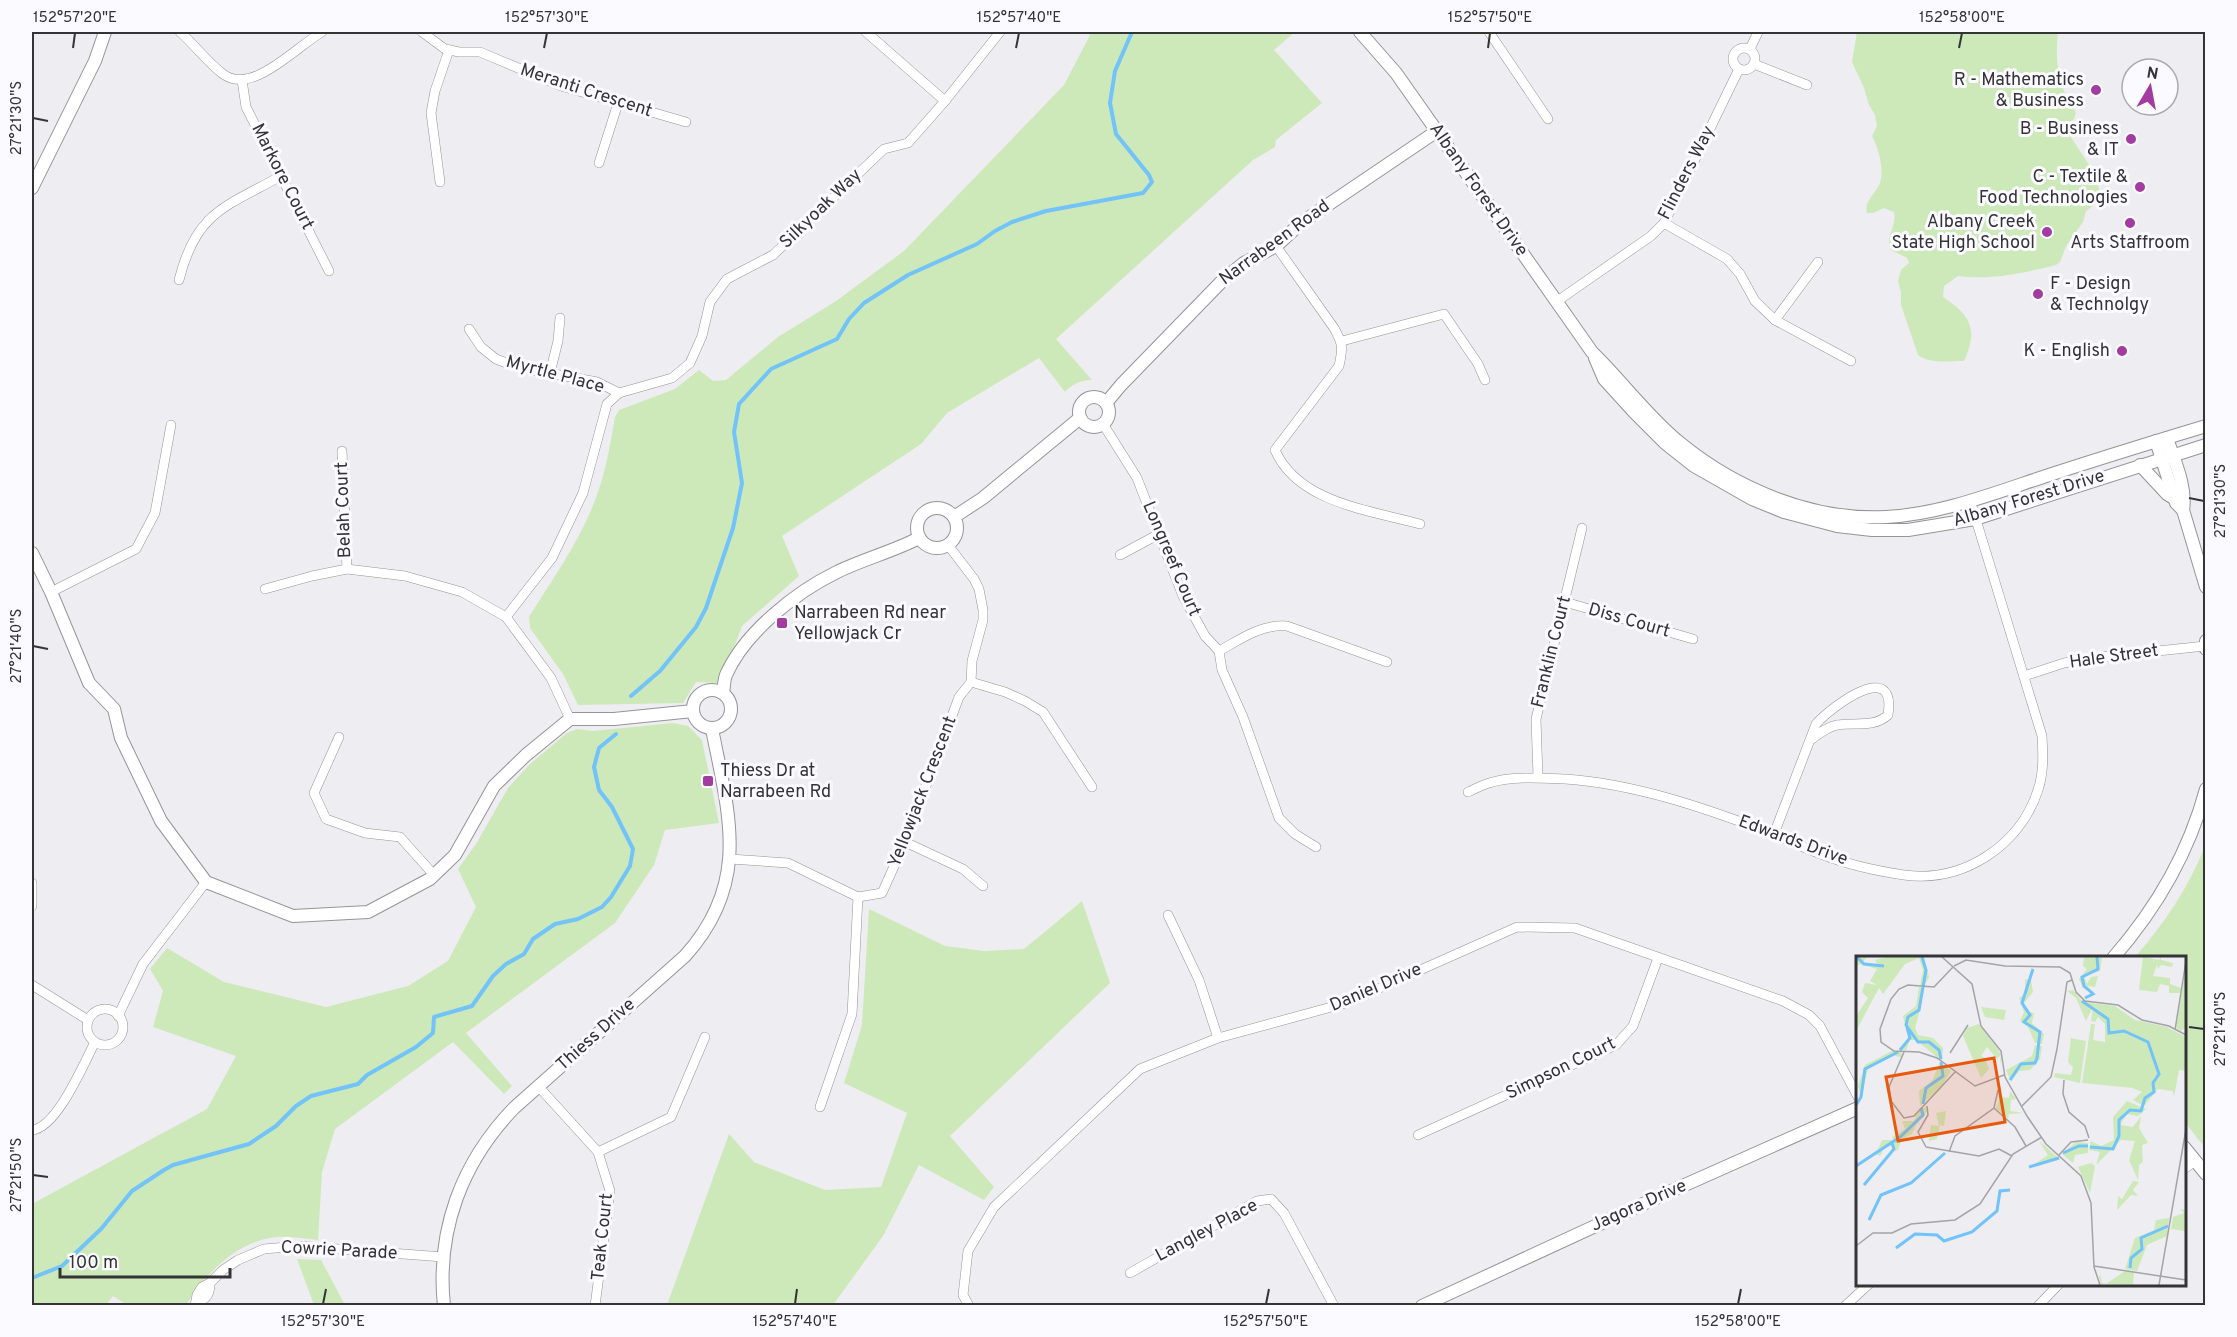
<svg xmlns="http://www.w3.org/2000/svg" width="2237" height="1337" viewBox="0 0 2237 1337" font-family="Overpass,sans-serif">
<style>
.green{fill:#cde9ba}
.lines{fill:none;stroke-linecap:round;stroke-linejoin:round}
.stream{stroke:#71c3fa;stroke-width:4}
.minor-casing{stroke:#959499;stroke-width:10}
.tertiary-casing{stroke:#959499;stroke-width:14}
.minor{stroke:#fff;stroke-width:9}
.tertiary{stroke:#fff;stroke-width:12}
.ticks{fill:none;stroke:#343436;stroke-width:2}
.poi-dot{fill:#a33ca0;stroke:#fbfbff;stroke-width:2}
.labels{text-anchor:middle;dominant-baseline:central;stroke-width:6;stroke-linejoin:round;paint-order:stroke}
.poi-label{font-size:18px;fill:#343436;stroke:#fbfbff;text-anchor:end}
.street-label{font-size:18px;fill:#343436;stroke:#fbfbff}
.inset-river{fill:none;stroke:#71c3fa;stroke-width:3}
.inset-road{fill:none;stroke:#a4a3a7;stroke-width:1.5}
.view{fill:#e8590c;fill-opacity:0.15;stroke:#e8590c;stroke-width:3}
.inset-edge{fill:none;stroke:#343436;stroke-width:3}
.neatline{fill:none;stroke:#343436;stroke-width:2}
.ticks-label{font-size:15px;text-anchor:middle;fill:#343436}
</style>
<rect width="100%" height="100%" fill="#eeedf2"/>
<g class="green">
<path d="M1090,32H1295L1274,50L1322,103L1276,140L1275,147L1253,160L1056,339L1092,380C1081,380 1072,384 1065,392L1039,358L947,413L921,444L782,536L799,576L742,626L721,683L696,682L683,703L578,705L563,674L530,628L529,617C555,575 585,534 600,486C607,464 611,440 615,417L619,410L675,389L699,370L713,381L726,380L778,337L836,301L904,251L1064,85L1089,37Z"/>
<path d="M1857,32H2058C2056,50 2056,70 2063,88C2066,97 2072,104 2076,113L2074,119L2066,127C2076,151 2104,175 2099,201L2086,211L2083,222L2066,246L2060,262L2056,265C2023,273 1992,280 1958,276L1944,286L1943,297C1970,315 1979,329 1964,361C1950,361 1929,364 1918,355L1901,305V292L1898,281L1901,270L1909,263L1907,258L1891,250C1885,236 1897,226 1894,212L1884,208L1873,213H1867C1863,200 1879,192 1881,179C1883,165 1878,147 1872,136L1877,126L1875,115L1869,105L1864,88L1852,62Z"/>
<path d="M673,723L688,726L702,740L719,823L665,830L654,865L615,923L466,1033L512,1086L504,1094L453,1042L335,1129L322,1172L318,1240C305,1239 289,1236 276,1237C235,1242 207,1273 186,1305H127L113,1296L106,1305L32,1306V1204L207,1109L236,1056L153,1027L163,991L150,969L167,948L224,982L326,1007L408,986L448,961L476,907L458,869L476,844L508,788L530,764L567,733L577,729L593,731Z"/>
<path d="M2205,846V1148L2185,1122L2184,958L2135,957C2164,924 2189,887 2205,846Z"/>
<path d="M1082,901L1110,983L950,1136L994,1187L984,1200L919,1165L883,1236L833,1305H667L729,1134L754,1162L825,1190L881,1187L907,1113L844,1083L862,1025L869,909L945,946L984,951L1024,949Z"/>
<path d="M297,1259L321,1260L345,1305H314Z"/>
</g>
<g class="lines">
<g class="stream">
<path d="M631,696L660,671L696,627L706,608L733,528L742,483L734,432L739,404L771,369L837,339L849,319L864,303L908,275L977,244L995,231L1012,222L1046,211L1143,193L1152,182L1149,175L1116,134L1110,103L1115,71L1132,32"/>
<path d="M32,1278L62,1266L101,1229L132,1191L164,1170L173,1165L249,1144L276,1126L296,1106L311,1096L358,1084L367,1075L416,1047L433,1033L434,1017L472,1006L493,976L506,964L524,954L533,939L555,924L578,919L602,907L611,897L630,866L633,849L612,807L599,790L594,767L599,748L616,734"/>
</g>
<defs>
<g id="minor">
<path d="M180,32C195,45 207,62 223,74C252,96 297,46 322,32"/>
<path d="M422,32L445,49L459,52H480L561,86L686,122"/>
<path d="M866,32L945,101"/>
<path d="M1489,32L1548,119"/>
<circle cx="1744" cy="59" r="11"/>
<path d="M1750,49L1758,32"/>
<path d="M1754,64L1807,85"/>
<path d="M242,80L246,107L329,271"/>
<path d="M599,163L618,103"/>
<path d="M440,182L431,113L435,91L449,50"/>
<path d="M1664,223L1727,259L1740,274L1755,301L1775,320L1851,361"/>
<path d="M1276,246L1334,328C1343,344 1343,348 1339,366L1275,450C1298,503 1370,510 1420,524"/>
<path d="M179,280C196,212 225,207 281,176"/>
<path d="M1556,302L1651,236L1664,223L1739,69"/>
<path d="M1775,320L1818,262"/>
<path d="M469,329L481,347L496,359L517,367L597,382L619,393"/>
<path d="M1342,341L1444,314L1478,364L1485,380"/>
<path d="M550,373L558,341L560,318"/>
<path d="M1103,424L1137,478L1183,596L1205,636L1219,651L1222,670L1243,717L1279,818L1295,834L1316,847"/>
<path d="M342,451L347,569"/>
<path d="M1120,555L1159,534"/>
<path d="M265,589L312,576L347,569L405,576L462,592L506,617L551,678L570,719"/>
<path d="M51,592L136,549L155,513L171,425"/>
<path d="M1565,602L1693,639"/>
<path d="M506,617L552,558L583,493L607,404L619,393L672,378L690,363L702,336L710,302L727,279L773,255L884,149L908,143L945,101L1000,32"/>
<path d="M1219,651C1241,639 1261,624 1287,626L1387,662"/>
<path d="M2024,676L2064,663L2091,658L2205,646"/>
<path d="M971,682L1005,692L1025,701L1043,712L1092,787"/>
<path d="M339,737L314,793L326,819L365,833L400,837L434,875"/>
<path d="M1538,777L1536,719L1582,528"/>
<path d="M1468,792C1475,789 1482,785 1489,783C1511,776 1542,778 1565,779C1636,784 1705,808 1771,833C1788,840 1804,848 1821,854C1846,864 1877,871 1904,875C1963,883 2020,846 2038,790C2044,772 2043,754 2042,736L1970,500"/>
<path d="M1774,834L1816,724C1831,707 1897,657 1888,715C1874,728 1855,722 1837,725C1827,727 1820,733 1812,739"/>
<path d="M905,842L963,869L983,886"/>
<path d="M730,859L788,863L858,897L882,893L905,842L959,697L971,682L972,661L983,620V610L979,589L974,579L948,545"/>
<path d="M32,883V906"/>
<path d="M1168,915L1199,980L1218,1038"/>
<path d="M32,985L88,1020"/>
<circle cx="105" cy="1027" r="18"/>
<path d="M118,1016L143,964L206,882"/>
<path d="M538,1086L598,1152L610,1191L595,1306"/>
<path d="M820,1107L852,1014L858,897"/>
<path d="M32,1130C57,1128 84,1063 95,1042"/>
<path d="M1418,1135L1616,1045L1633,1026L1658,958"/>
<path d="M598,1152L671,1117L705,1037"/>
<path d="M2184,1169L2195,1161"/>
<path d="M1130,1273L1257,1201L1271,1199L1284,1213L1334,1306"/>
<path d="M196,1303C207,1299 210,1294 210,1283"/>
<path d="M195,1306L197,1295L202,1287L210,1283L223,1270L238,1260L264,1249L299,1246L443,1257"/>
<path d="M969,1306L963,1295L968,1251L994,1207L1140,1069L1218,1038L1346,1003L1517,927L1575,928L1783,1001L1809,1015L1820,1026L1858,1097"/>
<path d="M1845,1306L1869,1284"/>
<path d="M2038,1306L2059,1284"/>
</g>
<g id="tertiary">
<path d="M1360,32L1396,73L1592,352C1622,381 1647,416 1680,443C1736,489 1813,521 1886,517C1942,514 1997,492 2049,475C2101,458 2153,442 2206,426"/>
<path d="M32,188L95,61L105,32"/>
<path d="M1595,358L1604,379L1634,412L1665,443L1694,466L1752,499L1784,512L1837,526L1872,530H1908L1975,519L2206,445"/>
<circle cx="1094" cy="412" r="15"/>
<path d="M1106,403L1121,385L1223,280L1244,263L1276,246L1301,223L1437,131"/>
<path d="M2167,438C2174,460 2187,487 2183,510L2206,587"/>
<path d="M2156,441L2176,503L2183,510"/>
<path d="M2140,465L2167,494L2175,499"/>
<circle cx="937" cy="528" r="20"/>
<path d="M954,517L983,498L1080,418"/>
<path d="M32,553L51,592L89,683L114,709L121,738L161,821L206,882L293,916L368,912L430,879L455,855L494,786L526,755L570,719H614L693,711"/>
<path d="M2206,641V649"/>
<circle cx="712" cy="709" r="19"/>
<path d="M723,693C724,687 724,680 726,675C745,632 796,592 837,572C863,559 892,552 919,538"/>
<path d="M2113,958C2156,909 2189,852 2206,789"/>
<path d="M2184,1147L2206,1174"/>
<path d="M444,1306C436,1230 462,1162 514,1108L685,956C751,883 729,815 712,729"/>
<path d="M1422,1306L1669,1192L1858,1108"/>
</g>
</defs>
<use href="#minor" class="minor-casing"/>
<use href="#tertiary" class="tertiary-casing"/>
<use href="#minor" class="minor"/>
<use href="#tertiary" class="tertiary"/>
</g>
<path class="ticks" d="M73,48L75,33M544,48L547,33M1016,48L1019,33M1488,48L1490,33M1959,48L1962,33M33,118L48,121M2189,498L2204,501M33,646L48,649M2189,1027L2204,1029M33,1175L48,1177M323,1304L326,1289M795,1304L797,1289M1266,1304L1269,1289M1738,1304L1741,1289"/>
<g class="poi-dot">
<circle cx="2096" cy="90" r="6"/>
<circle cx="2131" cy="139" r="6"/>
<circle cx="2140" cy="187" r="6"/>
<circle cx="2130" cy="223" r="6"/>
<circle cx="2047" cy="232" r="6"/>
<circle cx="2038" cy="294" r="6"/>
<circle cx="2122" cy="351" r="6"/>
<rect x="776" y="617" width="12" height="12" rx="3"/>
<rect x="702" y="775" width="12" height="12" rx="3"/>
</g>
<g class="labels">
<g class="poi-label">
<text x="2084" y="80">R - Mathematics<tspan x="2084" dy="21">&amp; Business</tspan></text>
<text x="2119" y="129">B - Business<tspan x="2119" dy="21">&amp; IT</tspan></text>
<text x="2128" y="177">C - Textile &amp;<tspan x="2128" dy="21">Food Technologies</tspan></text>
<text x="2035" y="222">Albany Creek<tspan x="2035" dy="21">State High School</tspan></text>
<text x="2130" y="243" text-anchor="middle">Arts Staffroom</text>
<text x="2050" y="284" text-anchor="start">F - Design<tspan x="2050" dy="21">&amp; Technolgy</tspan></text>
<text x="2110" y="351">K - English</text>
<text x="794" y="613" text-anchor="start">Narrabeen Rd near<tspan x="794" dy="21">Yellowjack Cr</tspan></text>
<text x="720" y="771" text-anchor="start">Thiess Dr at<tspan x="720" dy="21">Narrabeen Rd</tspan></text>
</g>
<g class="street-label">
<text transform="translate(586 91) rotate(18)">Meranti Crescent</text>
<text transform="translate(1687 173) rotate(-63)">Flinders Way</text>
<text transform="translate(282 177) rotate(63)">Markore Court</text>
<text transform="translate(1478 190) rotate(55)">Albany Forest Drive</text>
<text transform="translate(821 209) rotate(-44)">Silkyoak Way</text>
<text transform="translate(1275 243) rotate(-36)">Narrabeen Road</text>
<text transform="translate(555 375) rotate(15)">Myrtle Place</text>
<text transform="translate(2029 499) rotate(-17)">Albany Forest Drive</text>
<text transform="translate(344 510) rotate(-92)">Belah Court</text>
<text transform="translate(1171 559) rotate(67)">Longreef Court</text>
<text transform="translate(1629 621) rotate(16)">Diss Court</text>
<text transform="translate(1552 652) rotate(-76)">Franklin Court</text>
<text transform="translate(2114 657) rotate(-8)">Hale Street</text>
<text transform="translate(923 792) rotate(-69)">Yellowjack Crescent</text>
<text transform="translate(1793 841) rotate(20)">Edwards Drive</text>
<text transform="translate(1376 988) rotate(-23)">Daniel Drive</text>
<text transform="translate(596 1035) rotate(-42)">Thiess Drive</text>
<text transform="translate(1561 1069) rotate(-26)">Simpson Court</text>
<text transform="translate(1639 1206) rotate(-24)">Jagora Drive</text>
<text transform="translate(1207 1231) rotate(-28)">Langley Place</text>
<text transform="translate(603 1237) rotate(-84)">Teak Court</text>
<text transform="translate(339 1251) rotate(3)">Cowrie Parade</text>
</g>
</g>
<g transform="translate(1856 956)">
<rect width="330" height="330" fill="#eeedf2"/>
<path d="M0,1H11L7,6L22,10L19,4L30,1H68L73,21L68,31L64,30L67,14L63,2L49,8L27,38L23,32L0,75V60L12,42L6,36L9,27L21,29L14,25L21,13L4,8L0,11ZM228,1L246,2L244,15L228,20L231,28L235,21L242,20L239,31L231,30L239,37L227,32L223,23L231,13L227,10ZM287,1L303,4L305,1V4L317,7L316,11L305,9L302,13L301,9L297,20L314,22V28L325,32L324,37H313V30L304,28L301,36L283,34ZM330,11V71L325,75L320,72ZM169,23L175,24L177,36L167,48L170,55L178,57L176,67L188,78L186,88L179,87L172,71L164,65L168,56L163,42L169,38ZM63,31L66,32V47L59,72L62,79L77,82L87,92L86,105L60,84H54L50,94H43L52,82L47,60L60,50ZM217,34L227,46L259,50L279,64L311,71L330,81V115L323,114L318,141L317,135L302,133L288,150L277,144L286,136L277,132L226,127L235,68H239L237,84L249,86V68L242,61L239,66L235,65L237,51L230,65L220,42L211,35ZM125,51L150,54L148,64L129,61ZM123,68L142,93L145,99L146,103L144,108L145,99L141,103L131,91L125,100L129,102L133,113L125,122L107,80L111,72ZM215,82L230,85L224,127L198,121L199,117L215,119L217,111L212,106ZM179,89L186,90L184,103L174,114L163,115L155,126L150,114L176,100ZM36,95L45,96L47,102L37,99L12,113L5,140L2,130L9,109ZM84,106L95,115L86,130L64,150L63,135L76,125ZM154,135L160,143L155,144L154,155L168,157L153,158L152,163L140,152L144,141L153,142ZM271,145L290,153L282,160L271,158L264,169L277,171L285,160L283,172L292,187L286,189L287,206L283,209L282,224L273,204L279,185L265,184L240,209L244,196L233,194L235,185L245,190L258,184L257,161ZM70,151L72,154L62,166L64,169L61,167L56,178L46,183L42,194L35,196L37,190H29L24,200L20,198L26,184H38L36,181L49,173L46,165H58L63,153ZM90,155L88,170L84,169L81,183L73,185L72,191L75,169L83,170L80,157ZM183,185L204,203L173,212L192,199ZM220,186L232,187V197L219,199L217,207L206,198ZM235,207L239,210L234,237L222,211ZM277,225L283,226L277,234L282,240L275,239L261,254L262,240L266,243ZM324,253L330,254L329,275L315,273L317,261L328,257ZM313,262L311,280L291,289L281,315L269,313L279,282L298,274L300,264ZM269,315L278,317L277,329L245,328L243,321L244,318L246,327L250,328Z" fill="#cde9ba"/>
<path class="inset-river" d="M1,1L8,8L28,10M66,1L70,14L64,48L63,54L52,61L50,69L62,86H73L83,94L85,103M229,42L237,38L228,30L226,21L242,13L241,1M226,45L252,63L253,77L268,75L292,86L303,118L297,127L298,136L289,142L285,155L274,154L263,164V180L257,193L234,191M44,94L54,82L51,71M154,124L165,108L179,107L181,102L184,76L168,66L174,59L166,47L177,13M67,148L70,132L87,120L85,106M0,149L5,141L9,113L42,96M207,197L223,190H232M0,210L44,181L67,159L65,152M173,211L203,202M8,229L38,193L36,187M13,264L25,239L55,227L89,197M40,292L59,278L81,279L88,285L116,276L141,255L144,235L154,234M274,312L275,302L286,293L285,282L312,270"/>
<path class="inset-road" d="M86,1L116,28L125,70L145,95L149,121L171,160L190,188L225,220L235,247L238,311L244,329M98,10L110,4L149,10L204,11L214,17L220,36L229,45L262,49L286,64L313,70L330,79M97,11L78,31L52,29L43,33L35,43L24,73L25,86L38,95L63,96L81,102L119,130L148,119M319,74L330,5M201,93L211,26L216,24M48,96L33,131L35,145L48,162L58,160L100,115M94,97L112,69M208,124L207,138L213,156L229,170L233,182M166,150L195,121L201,93M138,152L159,171L170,190M70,191L123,200L143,193L156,200M70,191L62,176L72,159L71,150M93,196L99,180L138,152L142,134M203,199L215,186L232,184M0,290L17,277H36L55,268L99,264L124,248L157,198L186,181M238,310L330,324M303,329L330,173"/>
<path class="view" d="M138,102L149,166L42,185L30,121Z"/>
<rect width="330" height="330" class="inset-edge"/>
</g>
<rect width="2237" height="1337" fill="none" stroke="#fbfbff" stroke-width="66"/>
<g transform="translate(2150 87) rotate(10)"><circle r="28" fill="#fbfbff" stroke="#ababaf" stroke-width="1.5"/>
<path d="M0-4.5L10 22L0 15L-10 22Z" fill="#a33ca0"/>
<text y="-9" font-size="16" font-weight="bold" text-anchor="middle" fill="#343436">N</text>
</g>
<path d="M60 1268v9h170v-9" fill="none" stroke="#343436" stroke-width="3"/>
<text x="69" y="1268" font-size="18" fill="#343436" stroke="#fbfbff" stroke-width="4.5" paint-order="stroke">100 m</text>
<rect x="33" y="33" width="2171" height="1271" class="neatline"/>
<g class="ticks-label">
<text x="75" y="22">152°57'20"E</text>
<text x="547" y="22">152°57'30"E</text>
<text x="1019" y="22">152°57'40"E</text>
<text x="1490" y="22">152°57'50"E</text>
<text x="1962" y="22">152°58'00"E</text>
<text transform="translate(16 118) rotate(-90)" y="5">27°21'30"S</text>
<text transform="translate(2220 501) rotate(-90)" y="5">27°21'30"S</text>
<text transform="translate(16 646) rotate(-90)" y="5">27°21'40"S</text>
<text transform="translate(2220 1029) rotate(-90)" y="5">27°21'40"S</text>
<text transform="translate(16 1175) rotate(-90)" y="5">27°21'50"S</text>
<text x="323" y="1326">152°57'30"E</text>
<text x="795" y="1326">152°57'40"E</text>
<text x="1266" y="1326">152°57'50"E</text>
<text x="1738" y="1326">152°58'00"E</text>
</g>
</svg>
